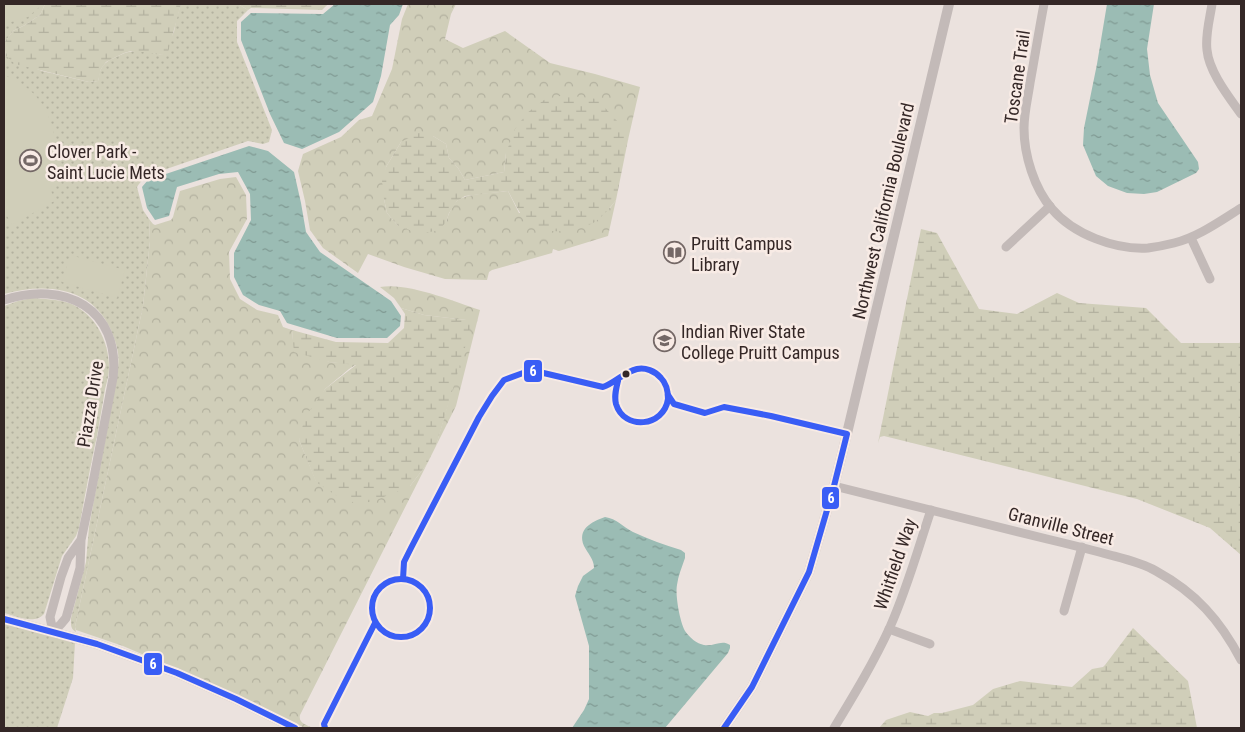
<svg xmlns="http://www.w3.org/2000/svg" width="1245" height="732" viewBox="0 0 1245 732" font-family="'Roboto Condensed',sans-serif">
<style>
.green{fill:url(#green-dots)}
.forest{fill:url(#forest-crowns)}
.wetland{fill:url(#wetland-marsh)}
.pitch{fill:#d0ceb9}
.water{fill:url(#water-ripples)}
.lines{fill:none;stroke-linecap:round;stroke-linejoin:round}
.minor{stroke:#c3bab8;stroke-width:9}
.tertiary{stroke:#c3bab8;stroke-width:10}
.bus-1-casing{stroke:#f8ebe5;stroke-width:10}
.bus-1{stroke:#395df5;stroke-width:6}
.bus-dot{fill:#342726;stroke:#f8ebe5;stroke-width:2}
.labels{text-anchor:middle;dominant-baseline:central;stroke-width:5;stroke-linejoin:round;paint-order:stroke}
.street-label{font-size:18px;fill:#342726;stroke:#f8ebe5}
.poi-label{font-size:18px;fill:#342726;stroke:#f8ebe5;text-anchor:start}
.line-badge{stroke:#f8ebe5;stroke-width:2}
.badge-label{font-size:14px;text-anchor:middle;font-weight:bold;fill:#fff}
</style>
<defs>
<pattern id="green-dots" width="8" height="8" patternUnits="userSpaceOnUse" patternTransform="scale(1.25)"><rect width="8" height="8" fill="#d0ceb9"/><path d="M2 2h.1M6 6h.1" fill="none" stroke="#b3b19f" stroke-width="1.8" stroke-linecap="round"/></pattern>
<pattern id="forest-crowns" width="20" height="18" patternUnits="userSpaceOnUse" patternTransform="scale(1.25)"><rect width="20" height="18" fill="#d0ceb9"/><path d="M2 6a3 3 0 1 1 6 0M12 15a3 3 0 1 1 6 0" fill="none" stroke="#b3b19f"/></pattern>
<pattern id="wetland-marsh" width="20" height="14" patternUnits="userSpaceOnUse" patternTransform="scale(1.25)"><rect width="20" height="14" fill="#d0ceb9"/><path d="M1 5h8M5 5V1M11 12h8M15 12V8" fill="none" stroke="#b3b19f"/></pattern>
<pattern id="water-ripples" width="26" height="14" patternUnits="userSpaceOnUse" patternTransform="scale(1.25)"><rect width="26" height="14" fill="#9bbcb4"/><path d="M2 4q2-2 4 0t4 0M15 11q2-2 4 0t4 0" fill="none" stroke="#7f9992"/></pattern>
</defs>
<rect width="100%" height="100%" fill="#ebe2de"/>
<g class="green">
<path d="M4,4H45L40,15L25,25L13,31L4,43Z"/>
<path d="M181,4H238L248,10L237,21V42L272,130L269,142L263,144L248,141L146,176L139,184L137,187L143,210L149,219L150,241L143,306L75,627L76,632C70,629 71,624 71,618L86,562L89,527L117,376C118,368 119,360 118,353C117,345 114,338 111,330C91,286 45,283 4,294V44L6,56L42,71L89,82L98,81C99,77 99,73 101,69C104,63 109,60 116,57C134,48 142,51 162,55L174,32L176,20Z"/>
<path d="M32,298C44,299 57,299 69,303C95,313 109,341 109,367C109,374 107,382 105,389C103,403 100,417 98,431C91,463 85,495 79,528L76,536L62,556L44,614C34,625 16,616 4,613V306L18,301Z"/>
<path d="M4,623L75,642L73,678L57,728H4Z"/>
</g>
<g class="forest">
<path d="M408,4H456L451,14L445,39L463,48L505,31L550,63L595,74L640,87L628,140V133L506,153L504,172L465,180L458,168L449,158L446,144L433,136L401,142L386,167L384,199L387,213L398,226L446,222C448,215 452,206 457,201C466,193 496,193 508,191L519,213L610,208L616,200L608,236L559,251L553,249L552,253L492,270L489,272L487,280L445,279L404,267L368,254L358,273L323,248L310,230L305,201L298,171L303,154L341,137L359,120L372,116L392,69L402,19Z"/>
<path d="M236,177L246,195L247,219L229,252L230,279L240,299L257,310L278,315L283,327L292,330L293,340L329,362L357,364L349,369L325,389L299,440L316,481L410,486L427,464L300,715C298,723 307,725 313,728H305L238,695L123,646L76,630L75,627L143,306L150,241L149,219L153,224L155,225L171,220L173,217L180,191L220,179Z"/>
<path d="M380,287C407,282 453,301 480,310L456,406L436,446L451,393L466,320L424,315L401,308L394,298Z"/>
</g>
<g class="wetland">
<path d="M45,4H181L168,52L162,55L143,52L131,51L124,53L106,62L101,69L98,81L89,82L15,64L6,56L4,44L6,40L13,31L25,25L40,15Z"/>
<path d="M238,4H328L322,10L251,8L248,10Z"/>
<path d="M564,95L597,99L628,133V140L616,200C610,208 600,220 591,224C575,232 544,235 530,224C519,215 515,203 508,191L465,196L457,201L449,213L446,222L439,230L421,234L398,226L387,213L384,199L382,181L386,167L401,142L419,133L433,136L446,144L449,158L458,168L465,180L504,172L506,153L515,129L527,113L544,100Z"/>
<path d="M921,229L937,233L979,309L1017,314L1057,293L1079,303L1146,308L1181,343H1239L1241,342V555L1210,528L1137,499L884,436L880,437L878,443Z"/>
<path d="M401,308L424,315L466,320L472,324L436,446L427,464L410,486L374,501L358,504L337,496L316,482L299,440L305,417L325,389L356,365L329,362L294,352L292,330L336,342L388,343L404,328L405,314Z"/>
<path d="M1133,628L1188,681L1197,728H879L886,720L910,712L928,716L934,713H942L973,705L993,689L1020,681L1072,687L1092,669L1103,667L1105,665Z"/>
</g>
<g class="pitch">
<path d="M4,4H43L28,17L4,24Z"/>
<path d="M4,75C54,95 56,135 61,181L49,188L56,200L12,225L5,212L4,213Z"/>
<path d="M70,255L125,270L117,298L62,282Z"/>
</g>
<g class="water">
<path d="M335,4H403L399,15L390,25L381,76L373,102L339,132L302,149L284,143L270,114L241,40V22L251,13L323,14Z"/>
<path d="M1107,4H1154L1147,49L1150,75L1158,103L1198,162L1199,169L1196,173L1157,192L1144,194L1127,193L1108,186L1096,176L1083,145L1084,128L1097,64Z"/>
<path d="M249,146L268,151L294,172L301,203L306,232L320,252L391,301L401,316L400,326L387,338H337L287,323L280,311L259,305L243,295L234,277V253L251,220L250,194L238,172L219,174L177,187L169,216L155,220L147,208L142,187L148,180Z"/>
<path d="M605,517C617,519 622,526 633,532C648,539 664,545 681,550L685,553V558C682,567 678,576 677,585C675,595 680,622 685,631C689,637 697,644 704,645C714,647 721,639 730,645V648L728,653L665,728H572L584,710L589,699V646L575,596L578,586L583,576L594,568C594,559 588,554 584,546C577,529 591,522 605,517Z"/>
</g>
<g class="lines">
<g class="minor">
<path d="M1044,4C1039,30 1035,56 1030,83C1028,97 1024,113 1024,128C1024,155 1034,188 1052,209C1073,234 1115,250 1148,248C1156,247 1166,245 1174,243C1198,237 1220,221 1241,208"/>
<path d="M1212,4C1210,18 1205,35 1207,50C1209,72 1229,97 1241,114"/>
<path d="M1191,238L1210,279"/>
<path d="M1006,247L1050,206"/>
<path d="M4,300C64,280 121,308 113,378L90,498L81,540L80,568L66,618L61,624L53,632L50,617L61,577L68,558L81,540"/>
<path d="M834,486C905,504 976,521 1047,539C1068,544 1089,549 1110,555C1125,559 1142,563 1156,571C1196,593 1220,620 1241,660"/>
<path d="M1064,611L1082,547"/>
<path d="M889,629L930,644"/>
<path d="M834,728C854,695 874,662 890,627C907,589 918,549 931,510"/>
</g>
<g class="tertiary">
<path d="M4,619L97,644L177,673L236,699L295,728"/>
<path d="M724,728L752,687L809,572L834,486L844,446L949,4"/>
</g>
<defs>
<g id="bus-1">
<path d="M668,395L674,404L705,413L724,407L771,416L847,434L834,486L809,572L752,687L724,728"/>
<circle cx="401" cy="608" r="29"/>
<path d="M403,579L404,562L411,548L479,417L492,396L504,380L523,373L535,371L603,387C615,383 624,372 637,369C645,367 655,371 661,378C666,383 668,391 668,399C664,427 624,431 616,404C614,396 616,389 618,381"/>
<path d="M4,619L97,644L177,673L236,699L295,728"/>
<path d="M325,728L324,724L375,623"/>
</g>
</defs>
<use href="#bus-1" class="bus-1-casing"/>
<use href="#bus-1" class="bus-1"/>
</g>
<defs>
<symbol id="stadium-ring" viewBox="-11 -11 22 22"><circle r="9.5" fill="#f8ebe5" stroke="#746866" stroke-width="1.5"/><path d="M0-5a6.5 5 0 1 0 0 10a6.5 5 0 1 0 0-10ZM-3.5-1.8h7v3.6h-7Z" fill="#746866"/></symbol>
<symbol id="library-ring" viewBox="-11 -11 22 22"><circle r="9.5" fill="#f8ebe5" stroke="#746866" stroke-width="1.5"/><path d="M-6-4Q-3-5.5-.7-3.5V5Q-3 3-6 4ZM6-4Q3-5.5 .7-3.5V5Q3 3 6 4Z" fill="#746866"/></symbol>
<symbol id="university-ring" viewBox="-11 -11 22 22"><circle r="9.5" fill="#f8ebe5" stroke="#746866" stroke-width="1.5"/><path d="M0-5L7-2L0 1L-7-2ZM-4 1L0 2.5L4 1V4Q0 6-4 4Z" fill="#746866"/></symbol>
</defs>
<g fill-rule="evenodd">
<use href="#stadium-ring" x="18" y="148" width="25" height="25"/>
<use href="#library-ring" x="662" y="240" width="25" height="25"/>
<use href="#university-ring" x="652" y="328" width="25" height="25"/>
</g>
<circle class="bus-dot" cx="626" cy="374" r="4.5"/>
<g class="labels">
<g class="street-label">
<text transform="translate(1017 77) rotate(-82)">Toscane Trail</text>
<text transform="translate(883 211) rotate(-77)">Northwest California Boulevard</text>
<text transform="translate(90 404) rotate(-81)">Piazza Drive</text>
<text transform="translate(1061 526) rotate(14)">Granville Street</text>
<text transform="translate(895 564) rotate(-71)">Whitfield Way</text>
</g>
<g class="poi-label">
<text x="47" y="151">Clover Park -<tspan x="47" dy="21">Saint Lucie Mets</tspan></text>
<text x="691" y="243">Pruitt Campus<tspan x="691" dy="21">Library</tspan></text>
<text x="681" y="331">Indian River State<tspan x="681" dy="21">College Pruitt Campus</tspan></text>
</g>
</g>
<g class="line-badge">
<rect x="523" y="359" width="20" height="24" rx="5" fill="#395df5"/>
<rect x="821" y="486" width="19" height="24" rx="5" fill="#395df5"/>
<rect x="143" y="652" width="20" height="24" rx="5" fill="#395df5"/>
</g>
<g class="badge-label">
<text x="533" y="376">6</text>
<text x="831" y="503">6</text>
<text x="153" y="669">6</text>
</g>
<rect width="1245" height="732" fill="none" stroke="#342726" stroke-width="10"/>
</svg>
